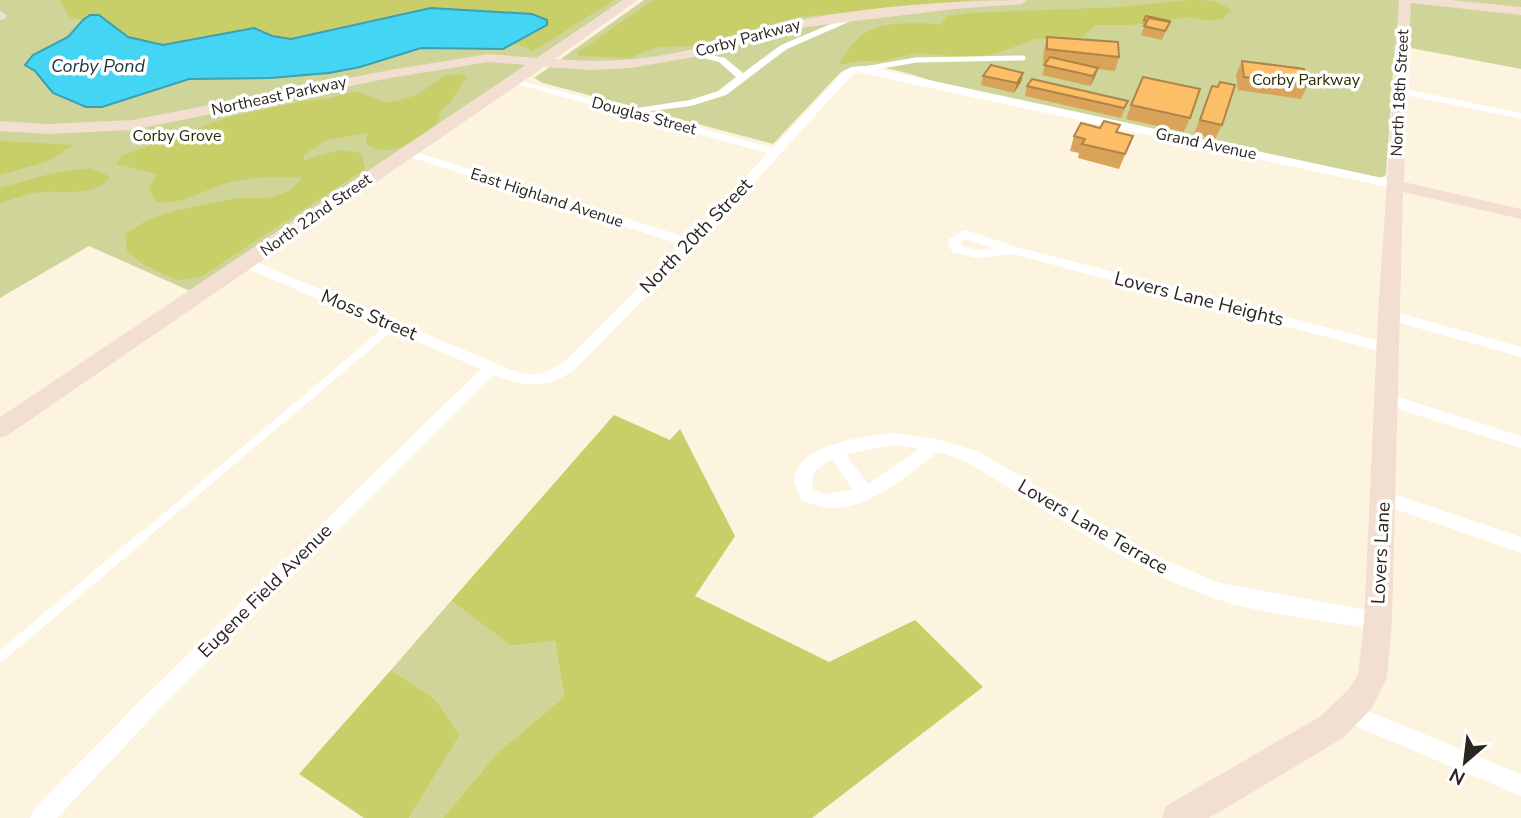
<svg xmlns="http://www.w3.org/2000/svg" width="1521" height="818" viewBox="0 0 1521 818" font-family="'Nunito Sans',sans-serif">
<style>
.green{fill:#cfd499}
.forest{fill:#c8ce68}
.water{fill:#43d5f3;stroke:#3ca0b3;stroke-width:2}
.lines{fill:none;stroke-linecap:round;stroke-linejoin:round}
.lane-far2{stroke:#fff;stroke-width:5}
.lane-far1{stroke:#fff;stroke-width:8}
.lane{stroke:#fff;stroke-width:10}
.street{fill:#fff;fill-rule:evenodd}
.secondary{fill:#f2dfd1;fill-rule:evenodd}
.wall{fill:#d9a359}
.shaded-wall{fill:#b08548}
.building{fill:#fcbe67;stroke:#b08548;stroke-width:2}
.labels{text-anchor:middle;dominant-baseline:central;stroke-width:7;stroke-linejoin:round;paint-order:stroke}
.far-street-label{font-size:16px;fill:#2a261f;stroke:#fff}
.far-park-label{font-size:16px;fill:#2a2c00;stroke:#fff}
.far-water-label{font-size:18px;font-style:italic;fill:#1c343a;stroke:#fff}
.street-label{font-size:19px;fill:#2a261f;stroke:#fff}
</style>
<rect width="100%" height="100%" fill="#fdf4df"/>
<g class="green">
<path d="M0,0H623L190,291L89,246L0,298Z"/>
<path d="M644,0H1521V69L1395,45L1386,175L1380,178C1235,147 1088,120 944,84C918,77 865,56 841,72L773,144L543,83L534,78Z"/>
<path d="M451,601L511,646L555,641L564,697L497,753L443,818H409L460,735L435,699L391,670Z"/>
</g>
<g class="forest">
<path d="M60,0H614L532,52L528,48L514,44L540,31L546,19L532,14L431,8L291,39L272,36L254,28L163,45L128,37L99,15H90L83,20L69,17Z"/>
<path d="M653,0H974L799,17L690,46L657,47L629,58L579,56L577,53Z"/>
<path d="M1190,0C1206,0 1220,0 1231,11L1222,19L1208,21L1188,17L1131,25H1096L1081,38L1035,39L998,53L971,58L918,53L884,61H859L838,65C844,55 854,41 863,34C884,21 917,22 940,25L947,16L971,13L1120,7Z"/>
<path d="M459,74L467,76L450,103L441,110L438,122C417,139 393,161 366,144L367,133L326,140L304,155V160L340,150L361,153L365,169L201,277L177,280L144,265L127,251L125,234L147,220L174,211L237,198H268L290,191L302,178C279,176 257,177 235,181C208,186 182,208 155,201L149,189L157,174L116,164L123,155L229,117L303,101L327,99L355,91L388,103L404,99L419,94L444,76Z"/>
<path d="M0,141L74,145L49,161L0,175Z"/>
<path d="M89,168L104,173L110,178C91,198 66,190 42,192C29,193 13,199 0,203V188L53,173Z"/>
<path d="M614,415L670,440L680,429L735,536L695,596L829,662L915,620L983,687L812,818H443L497,753L564,697L555,641L511,646L451,601Z"/>
<path d="M391,670L435,699L460,735L409,818H364L299,774Z"/>
</g>
<path class="water" d="M431,8L532,14L547,20V25L503,49L421,48L360,67L329,73L270,78L189,79L102,107H86L53,93L35,71L25,65L33,55L68,37L83,20L90,15H99L128,37L163,45L254,28L272,36L291,39Z"/>
<g class="lines">
<path class="lane-far2" d="M864,69L916,60L1023,58"/>
<path class="lane-far1" d="M141,538L393,325"/>
<path class="lane" d="M0,657L143,536"/>
<g class="street">
<path d="M852,15L860,17L787,49L726,95L691,106L642,112L773,148L843,72L851,67L864,66L1396,181L1402,185L1396,189L857,72L851,76L710,231L575,369C548,390 525,387 494,375L154,715L57,818H30L33,810L140,701L481,369L241,266V260H251L509,369C531,377 545,376 565,361L682,245L401,154V150H409L688,238L768,153L509,82V78L630,109L690,100L718,91L736,77L719,62L692,55V51L725,58L743,73L781,45Z"/>
<path d="M1400,88L1521,113V119L1396,93L1395,91Z"/>
<path d="M965,230L1017,247L1387,343L1394,348L1387,353L1012,254L977,258L952,252L948,243L949,239ZM966,239L993,248L977,250L962,246L961,241Z"/>
<path d="M1388,310L1521,347V357L1383,318L1381,315L1383,312Z"/>
<path d="M1385,393L1521,436V448L1379,403L1377,399Z"/>
<path d="M894,433L936,439L977,451L1162,559L1220,583L1378,612L1385,615L1388,621L1385,627L1378,630C1325,620 1268,616 1216,599C1131,570 1043,507 965,461L938,452C906,476 870,510 827,508C818,507 809,503 801,500L794,481C795,476 796,470 800,465C816,442 868,436 894,433ZM894,445L919,449L868,484L846,454ZM832,460L853,490L824,494L814,490C808,474 817,467 832,460Z"/>
<path d="M1384,491L1521,537V553L1378,503L1375,498L1378,493Z"/>
<path d="M1348,703L1521,774V796L1341,720L1338,713L1341,706Z"/>
</g>
<g class="secondary">
<path d="M623,0H638L555,59C603,63 651,60 697,48C733,39 769,26 805,19C878,6 954,0 1027,0L1021,4L954,9L806,27L695,57L630,68L591,70L544,67L8,435L0,438V417L526,65L488,62L390,78L132,130L48,134L0,131V121L48,124L132,120L390,70L488,54L537,58Z"/>
<path d="M1399,0H1452L1521,7V15L1411,3L1404,182L1521,209V219L1403,192L1392,621L1387,678L1371,709L1343,738L1209,818H1162L1166,806L1321,716L1349,689L1358,675L1364,621L1378,315Z"/>
<path d="M0,11L7,15L5,19L0,20Z"/>
</g>
</g>
<g class="wall">
<path d="M1144,20L1170,21L1162,40L1141,35L1145,25L1142,24Z"/>
<path d="M1047,37L1119,57L1115,71L1098,69L1095,77L1090,86L1042,75L1046,63H1043L1044,51Z"/>
<path d="M1242,61L1308,85L1301,99L1238,90L1236,75Z"/>
<path d="M1023,73L1021,82L1014,93L981,85L983,76Z"/>
<path d="M1027,86L1128,101L1121,118L1025,96Z"/>
<path d="M1212,86L1222,125L1215,139L1194,134Z"/>
<path d="M1131,105L1190,118L1184,132L1126,119Z"/>
<path d="M1117,132L1133,136L1119,169L1078,158L1079,153L1070,151L1074,136Z"/>
</g>
<g class="shaded-wall">
<path d="M1098,68L1095,77L1090,86L1093,76Z"/>
<path d="M1023,73L1021,82L1014,93L1017,83Z"/>
</g>
<g class="building">
<path d="M1146,16L1170,21V22L1149,18L1148,21L1144,20Z"/>
<path d="M1149,18L1170,22L1165,31L1144,26Z"/>
<path d="M1047,37L1118,42L1119,57L1047,49Z"/>
<path d="M1050,57L1098,68L1093,76L1044,65Z"/>
<path d="M1242,61L1304,69L1308,85L1244,77Z"/>
<path d="M991,65L1023,73L1017,83L983,76Z"/>
<path d="M1143,77L1200,89L1190,118L1131,105Z"/>
<path d="M1032,79L1128,101L1124,108L1027,86Z"/>
<path d="M1220,82L1235,85L1222,125L1200,120L1212,86L1218,87Z"/>
<path d="M1104,121L1120,125L1116,132L1133,136L1125,154L1082,144L1085,139L1074,136L1081,123L1100,128Z"/>
</g>
<g class="labels">
<g class="far-street-label">
<text transform="translate(748 38) rotate(-15)">Corby Parkway</text>
<text transform="translate(1400 93) rotate(-87)">North 18th Street</text>
<text transform="translate(279 96) rotate(-12)">Northeast Parkway</text>
<text transform="translate(644 116) rotate(15)">Douglas Street</text>
<text transform="translate(1206 144) rotate(12)">Grand Avenue</text>
<text transform="translate(547 198) rotate(18)">East Highland Avenue</text>
<text transform="translate(316 215) rotate(-35)">North 22nd Street</text>
</g>
<g class="far-park-label">
<text x="1306" y="80">Corby Parkway</text>
<text x="177" y="136">Corby Grove</text>
</g>
<g class="far-water-label">
<text x="98" y="66">Corby Pond</text>
</g>
<g class="street-label">
<text transform="translate(696 236) rotate(-46)">North 20th Street</text>
<text transform="translate(1199 299) rotate(14)">Lovers Lane Heights</text>
<text transform="translate(369 315) rotate(23)">Moss Street</text>
<text transform="translate(1093 527) rotate(30)">Lovers Lane Terrace</text>
<text transform="translate(1381 553) rotate(-87)">Lovers Lane</text>
<text transform="translate(265 591) rotate(-45)">Eugene Field Avenue</text>
</g>
</g>
<g transform="translate(1465 762) rotate(208)" stroke="#ffffff" stroke-width="5" paint-order="stroke">
<path d="M0-5L12 26L0 18L-12 26Z" fill="#2a261f"/>
<text y="-10" font-size="19" font-weight="bold" text-anchor="middle" fill="#2a261f">N</text>
</g>
</svg>
